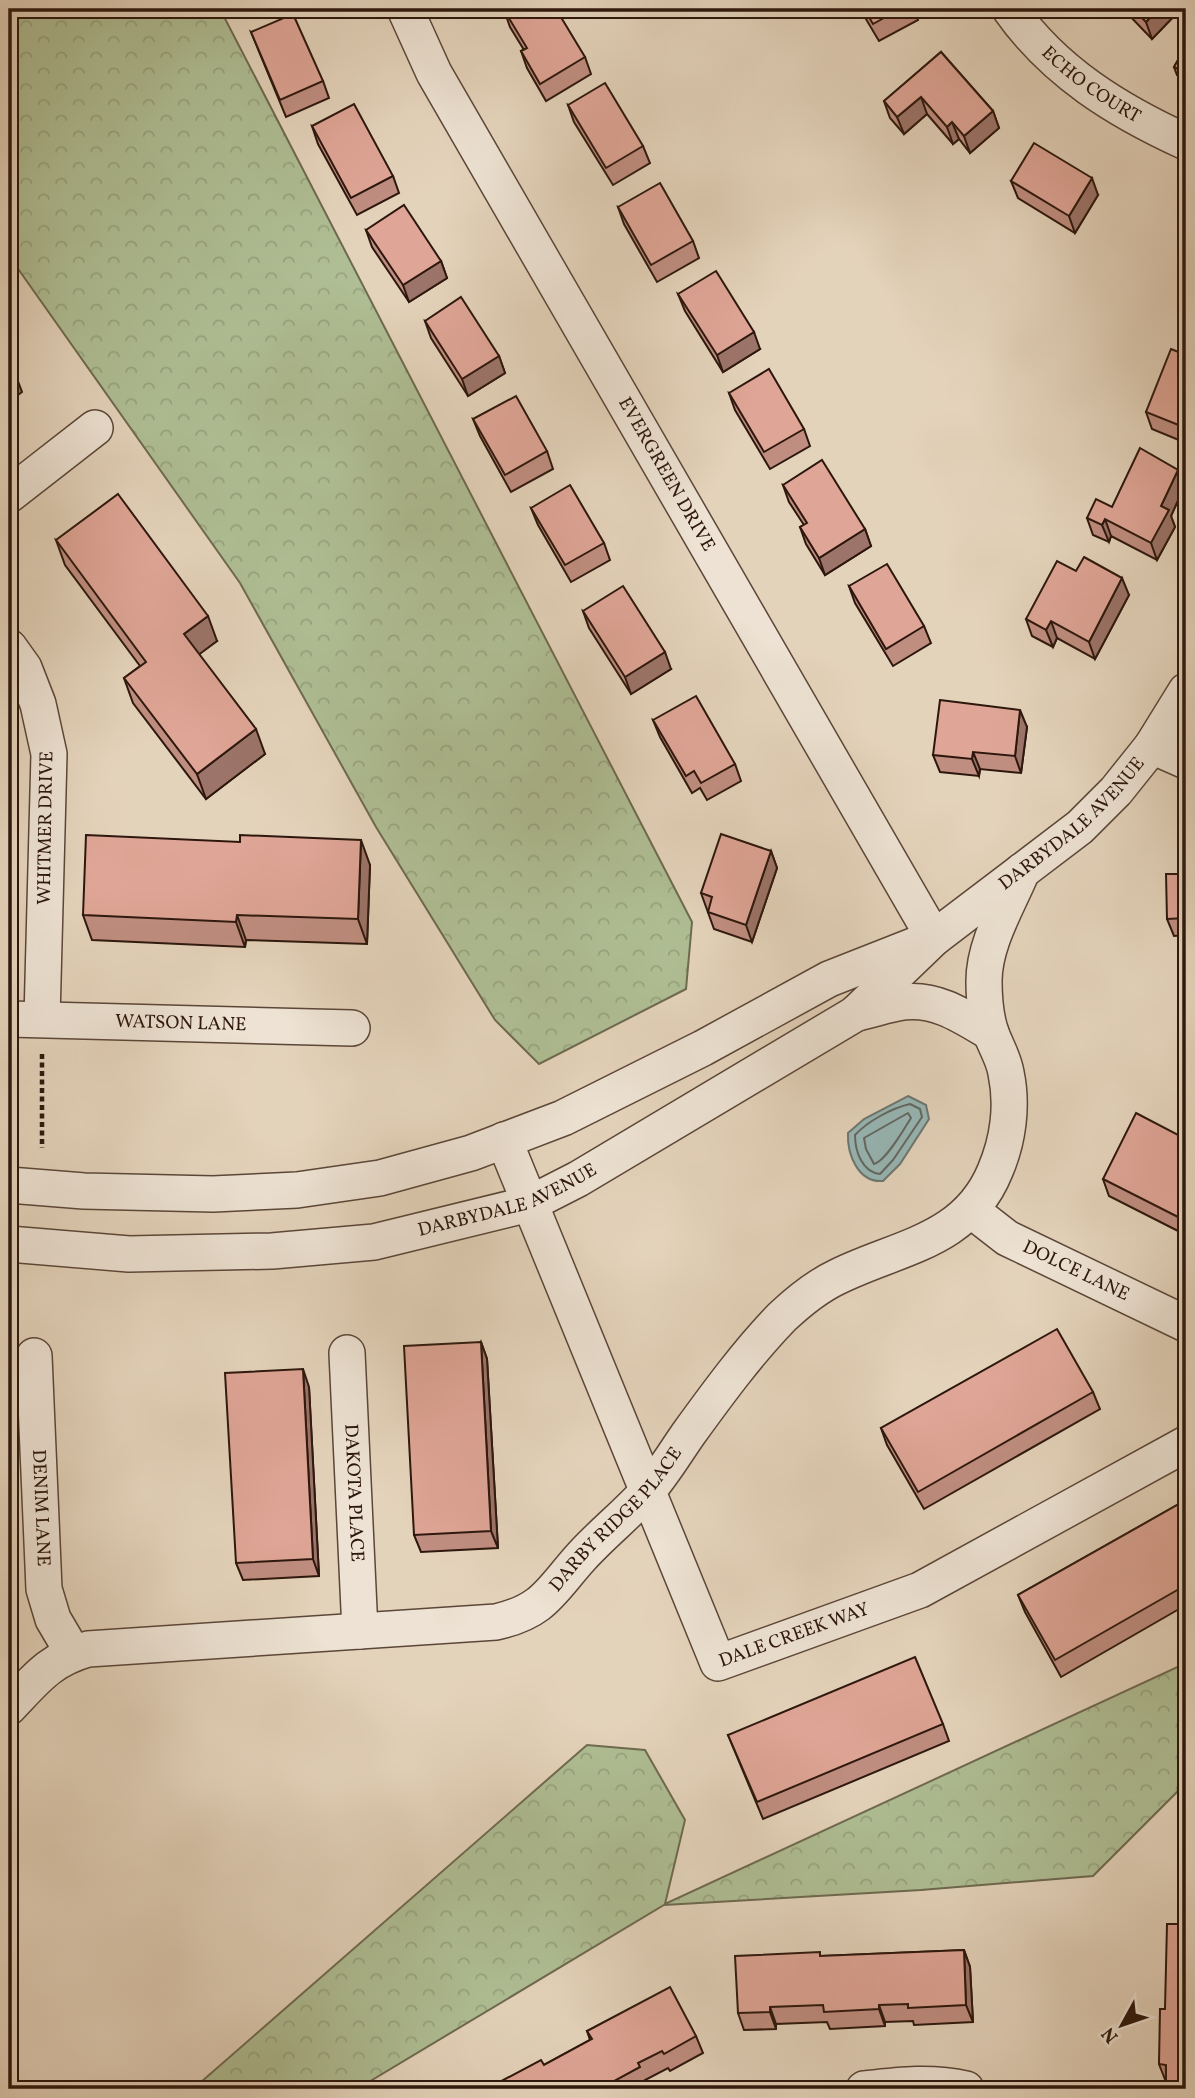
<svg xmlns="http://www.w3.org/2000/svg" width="1195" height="2098" viewBox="0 0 1195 2098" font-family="Vollkorn,serif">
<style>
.forest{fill:url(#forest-crowns);stroke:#6e6a50;stroke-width:2}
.water{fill:#97b7b6;stroke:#6d7772;stroke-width:2}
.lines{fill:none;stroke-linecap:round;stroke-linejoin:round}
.shore{stroke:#626762;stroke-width:2}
.minor-casing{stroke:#5b4638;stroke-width:38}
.path{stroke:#2d170d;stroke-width:4.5;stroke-dasharray:5 3.5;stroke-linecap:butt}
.minor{stroke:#ede2d3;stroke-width:35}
.wall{fill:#c08e81;stroke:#2d170d;stroke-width:2}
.shaded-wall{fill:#9c7469;stroke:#2d170d;stroke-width:2}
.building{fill:#dfa596;stroke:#2d170d;stroke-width:2}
.labels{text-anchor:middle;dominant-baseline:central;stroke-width:6;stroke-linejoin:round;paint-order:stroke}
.street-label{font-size:19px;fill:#2d170d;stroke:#ede2d3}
</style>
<defs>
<pattern id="forest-crowns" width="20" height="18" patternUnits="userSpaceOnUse" patternTransform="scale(1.75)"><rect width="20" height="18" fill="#afbe94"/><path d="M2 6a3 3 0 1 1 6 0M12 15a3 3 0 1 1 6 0" fill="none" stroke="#97a37e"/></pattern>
</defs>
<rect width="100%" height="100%" fill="#e4d3bb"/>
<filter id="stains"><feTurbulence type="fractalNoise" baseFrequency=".00286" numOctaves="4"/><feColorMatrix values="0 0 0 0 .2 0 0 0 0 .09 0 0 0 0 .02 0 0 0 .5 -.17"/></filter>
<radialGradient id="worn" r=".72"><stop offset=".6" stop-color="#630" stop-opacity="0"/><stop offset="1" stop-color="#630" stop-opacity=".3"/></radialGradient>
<g class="forest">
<path d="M9,9H220L692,922L686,989L539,1064L495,1020L376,827L240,583L9,256Z"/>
<path d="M1186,1663V1783L1093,1876L921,1890L664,1905L357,2089H193L587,1745L645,1750L685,1820L665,1904Z"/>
</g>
<path class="water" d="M908,1096L926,1105L929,1119L900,1164L883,1181C858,1183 847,1154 848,1133L864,1119Z"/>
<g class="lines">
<g class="shore">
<path d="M910,1104L920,1109L922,1117L893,1160L880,1174C862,1172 855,1151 855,1135C868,1121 892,1108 910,1104Z"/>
<path d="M908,1113L911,1118C904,1129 886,1161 874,1164L866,1149L864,1138Z"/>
</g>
<defs>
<g id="minor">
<path id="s1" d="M405,9L434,73L934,938"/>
<path id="s2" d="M1010,9C1054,72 1118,111 1186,142"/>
<path d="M9,495L95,428"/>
<path d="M9,647L24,668L38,704L49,754L42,1018"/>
<path d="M1152,746L1186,761"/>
<path d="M856,1013C872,1010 888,1004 904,1002C937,998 964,1017 991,1033"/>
<path id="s3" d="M9,1019L352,1028"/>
<path id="s4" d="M504,1140L718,1663L920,1590L1186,1444"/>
<path d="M9,1185L84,1191L213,1194L297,1190L380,1178L471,1153L563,1118L703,1048L829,979L918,944"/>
<path id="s5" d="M971,1210L1007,1238L1186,1324"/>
<path id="s6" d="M9,1244L129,1254L272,1251L374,1242L529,1204L578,1179L855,1014L934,938L1080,827L1116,791L1152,746L1186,691"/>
<path id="s7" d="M347,1353L360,1631"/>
<path id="s8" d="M34,1356L44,1589L53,1619L73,1653"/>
<path id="s9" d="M9,1707C36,1679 49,1660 88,1649L496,1622C545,1611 551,1590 582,1556C602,1534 626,1515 646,1493C662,1475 675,1453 689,1433C718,1393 748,1352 782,1317C798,1302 818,1286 837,1277C897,1247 966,1242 995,1171C1008,1141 1013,1106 1006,1073C1004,1059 996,1047 991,1033C986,1018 984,997 984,981C984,943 1008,905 1022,871"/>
<path d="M864,2089C899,2085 931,2081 966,2089"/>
</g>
</defs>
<use href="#minor" class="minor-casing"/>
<path class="path" d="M42,1054V1148"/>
<use href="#minor" class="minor"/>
</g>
<g class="wall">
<path d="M860,9H914L918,20L879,41Z"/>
<path d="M1123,9H1181L1152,39Z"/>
<path d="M504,10L585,57L591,74L546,101L527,68L521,51L524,50L510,27Z"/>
<path d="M251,32L323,81L329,98L286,117Z"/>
<path d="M1186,46V80L1177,75L1174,67Z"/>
<path d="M941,52L993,111L999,128L970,153L959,139L953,144L927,114L904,134L890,118L884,101Z"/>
<path d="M568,105L643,146L650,163L613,185L574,122Z"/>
<path d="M312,126L393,176L399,193L357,215L318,144Z"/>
<path d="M1011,181L1098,195L1075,233L1018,198Z"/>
<path d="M618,207L693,241L699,258L657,282L624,224Z"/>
<path d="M366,230L441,261L447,278L409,302L372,247Z"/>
<path d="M678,294L760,349L723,372L685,311Z"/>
<path d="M425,321L499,356L505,373L468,396L431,338Z"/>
<path d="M1186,355V443L1152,429L1146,412Z"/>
<path d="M729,393L804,429L810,446L770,469L735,410Z"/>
<path d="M473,419L547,451L553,469L511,492L480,436Z"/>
<path d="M783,485L865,529L871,546L825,575L806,544L800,527L804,525L789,502Z"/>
<path d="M1184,487L1171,516L1175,527L1157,560L1111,536L1109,542L1093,535L1087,518L1112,507Z"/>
<path d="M531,508L604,543L610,560L571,582L538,525Z"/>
<path d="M56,540L217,641L199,654L265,754L206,799L133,703L124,678L140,666L65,565Z"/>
<path d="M1076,571L1129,595L1095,659L1057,638L1053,647L1032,636L1026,619Z"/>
<path d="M849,586L924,626L931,643L893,666L855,603Z"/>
<path d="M583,611L671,669L631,694L589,628Z"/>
<path d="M653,720L735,764L741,781L707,800L700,788L692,793L660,737Z"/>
<path d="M1027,727L1021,773L980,769L979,776L940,772L933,755Z"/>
<path d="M771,851L777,868L752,942L714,929L701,893Z"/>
<path d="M370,865L367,944L246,940L245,947L92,940L83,915Z"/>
<path d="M1186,874V935L1174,936L1167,919Z"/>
<path d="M1186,1139V1235L1109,1196L1103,1179Z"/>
<path d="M481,1342L487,1359L498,1548L421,1552L414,1535Z"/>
<path d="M309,1387L319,1576L243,1580L236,1563Z"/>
<path d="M1093,1392L1100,1409L924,1509L887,1445L881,1428Z"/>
<path d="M1186,1500V1605L1061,1677L1025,1612L1018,1595Z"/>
<path d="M943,1724L949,1741L763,1819L728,1735Z"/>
<path d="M964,1950L970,1967L973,2022L914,2025L913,2021L885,2022V2026L830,2029L827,2022L776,2024V2029L744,2030L738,2013L821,1956Z"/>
<path d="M1165,2009L1166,2082L1159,2064Z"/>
<path d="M587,2031L696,2036L703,2053L670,2071L668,2068L645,2080L646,2084L637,2089H493L492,2086L544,2065L590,2040Z"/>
</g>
<g class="shaded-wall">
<path d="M1158,9H1181L1152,39L1146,22Z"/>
<path d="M921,97L927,114L904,134L897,117Z"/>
<path d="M993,111L999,128L970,153L964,136Z"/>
<path d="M952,122L959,139L953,144L947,127Z"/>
<path d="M1092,178L1098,195L1075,233L1069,216Z"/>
<path d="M441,261L447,278L409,302L403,285Z"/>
<path d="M754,332L760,349L723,372L717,355Z"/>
<path d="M499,356L505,373L468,396L462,379Z"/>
<path d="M13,368L22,392L9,402V370Z"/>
<path d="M1178,470L1184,487L1171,516L1175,527L1157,560L1151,543L1161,506Z"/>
<path d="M1105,519L1111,536L1109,542L1102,525Z"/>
<path d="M865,529L871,546L825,575L819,558Z"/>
<path d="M1122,578L1129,595L1095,659L1089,642Z"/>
<path d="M208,616L217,641L193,659L184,634Z"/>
<path d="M1051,621L1057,638L1053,647L1046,630Z"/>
<path d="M665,652L671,669L631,694L625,677Z"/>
<path d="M1020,710L1027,727L1021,773L1015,756Z"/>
<path d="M256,729L265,754L206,799L197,774Z"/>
<path d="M973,752L980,769L979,776L972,759Z"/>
<path d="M361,840L370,865L367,944L358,919Z"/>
<path d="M771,851L777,868L752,942L746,925Z"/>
<path d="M237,915L246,940L245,947L236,922Z"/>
<path d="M481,1342L487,1359L498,1548L491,1531Z"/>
<path d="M303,1369L309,1387L319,1576L313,1559Z"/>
<path d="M964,1950L970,1967L973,2022L966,2005Z"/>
<path d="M879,2005L885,2022V2026L879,2009Z"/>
<path d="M770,2007L776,2024V2029L770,2012Z"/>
</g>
<g class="building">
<path d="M506,9H556L585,57L540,84L521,51L527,48L504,10Z"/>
<path d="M864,9H900L873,24Z"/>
<path d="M1133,9H1158L1146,22Z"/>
<path d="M293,14L323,81L280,100L251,32Z"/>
<path d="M1186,46V73L1174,67Z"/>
<path d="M941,52L993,111L964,136L952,122L947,127L921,97L897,117L884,101Z"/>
<path d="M605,83L643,146L606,168L568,105Z"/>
<path d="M354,104L393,176L351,198L312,126Z"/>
<path d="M1034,143L1092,178L1069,216L1011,181Z"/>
<path d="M660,183L693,241L651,265L618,207Z"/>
<path d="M404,205L441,261L403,285L366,230Z"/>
<path d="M716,271L754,332L717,355L678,294Z"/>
<path d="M461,297L499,356L462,379L425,321Z"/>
<path d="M1171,349L1186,355V428L1146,412Z"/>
<path d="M769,369L804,429L764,452L729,393Z"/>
<path d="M516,396L547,451L505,475L473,419Z"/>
<path d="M1140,448L1178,470L1161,506L1169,510L1151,543L1105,519L1102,525L1087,518L1096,499L1112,507Z"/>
<path d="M822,460L865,529L819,558L800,527L807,523L783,485Z"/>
<path d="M570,485L604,543L565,565L531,508Z"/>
<path d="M118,494L208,616L184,634L256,729L197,774L124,678L146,662L56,540Z"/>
<path d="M1084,557L1122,578L1089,642L1051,621L1046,630L1026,619L1057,561L1076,571Z"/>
<path d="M887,564L924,626L886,649L849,586Z"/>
<path d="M623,586L665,652L625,677L583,611Z"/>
<path d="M696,696L735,764L701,783L694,771L686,776L653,720Z"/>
<path d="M940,700L1020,710L1015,756L973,752L972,759L933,755Z"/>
<path d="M721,834L771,851L746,925L708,912L712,897L701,893Z"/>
<path d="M86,835L240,842V835L361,840L358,919L237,915L236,922L83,915Z"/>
<path d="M1166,874H1186V918L1167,919Z"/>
<path d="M1136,1113L1186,1139V1221L1103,1179Z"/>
<path d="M1057,1329L1093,1392L918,1492L881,1428Z"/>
<path d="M481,1342L491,1531L414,1535L404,1346Z"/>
<path d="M303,1369L313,1559L236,1563L225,1373Z"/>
<path d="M1186,1500V1585L1055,1660L1018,1595Z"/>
<path d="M915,1657L943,1724L757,1802L728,1735Z"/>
<path d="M1167,1924H1186V2089H1166V2065L1159,2064L1160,2009H1165Z"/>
<path d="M964,1950L966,2005L908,2008V2004L879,2005V2009L824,2012L823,2005L770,2007V2012L738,2013L735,1956L820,1952V1956Z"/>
<path d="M670,1987L696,2036L664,2054L662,2051L638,2063L640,2067L614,2081L617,2085L610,2089H493L492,2086L541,2060L544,2065L592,2039L587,2031Z"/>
</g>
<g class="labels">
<g class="street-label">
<text stroke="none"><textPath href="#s2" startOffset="112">ECHO COURT</textPath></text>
<text stroke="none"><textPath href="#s1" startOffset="534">EVERGREEN DRIVE</textPath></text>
<text stroke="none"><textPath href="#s6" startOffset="1192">DARBYDALE AVENUE</textPath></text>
<text transform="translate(46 828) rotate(-89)">WHITMER DRIVE</text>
<text stroke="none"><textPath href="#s3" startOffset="172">WATSON LANE</textPath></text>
<text stroke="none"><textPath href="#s6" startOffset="506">DARBYDALE AVENUE</textPath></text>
<text stroke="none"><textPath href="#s5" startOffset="122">DOLCE LANE</textPath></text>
<text stroke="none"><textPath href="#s7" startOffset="140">DAKOTA PLACE</textPath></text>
<text stroke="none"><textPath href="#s8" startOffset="152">DENIM LANE</textPath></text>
<text stroke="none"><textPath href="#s9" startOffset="670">DARBY RIDGE PLACE</textPath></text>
<text stroke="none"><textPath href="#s4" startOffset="646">DALE CREEK WAY</textPath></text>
</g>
</g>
<rect width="1195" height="2098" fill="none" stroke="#e4d3bb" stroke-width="35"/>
<rect x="10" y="10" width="1174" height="2077" fill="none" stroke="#2d170d" stroke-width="3.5"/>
<rect x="18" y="18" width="1160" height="2063" fill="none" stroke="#2d170d" stroke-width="2"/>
<g transform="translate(1122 2025) rotate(230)" stroke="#ede2d3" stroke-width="5" paint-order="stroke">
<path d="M0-5L12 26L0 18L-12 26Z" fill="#2d170d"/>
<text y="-10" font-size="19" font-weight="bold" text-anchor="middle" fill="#2d170d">N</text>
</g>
<rect width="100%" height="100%" filter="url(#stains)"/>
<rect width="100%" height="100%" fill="url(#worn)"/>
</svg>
